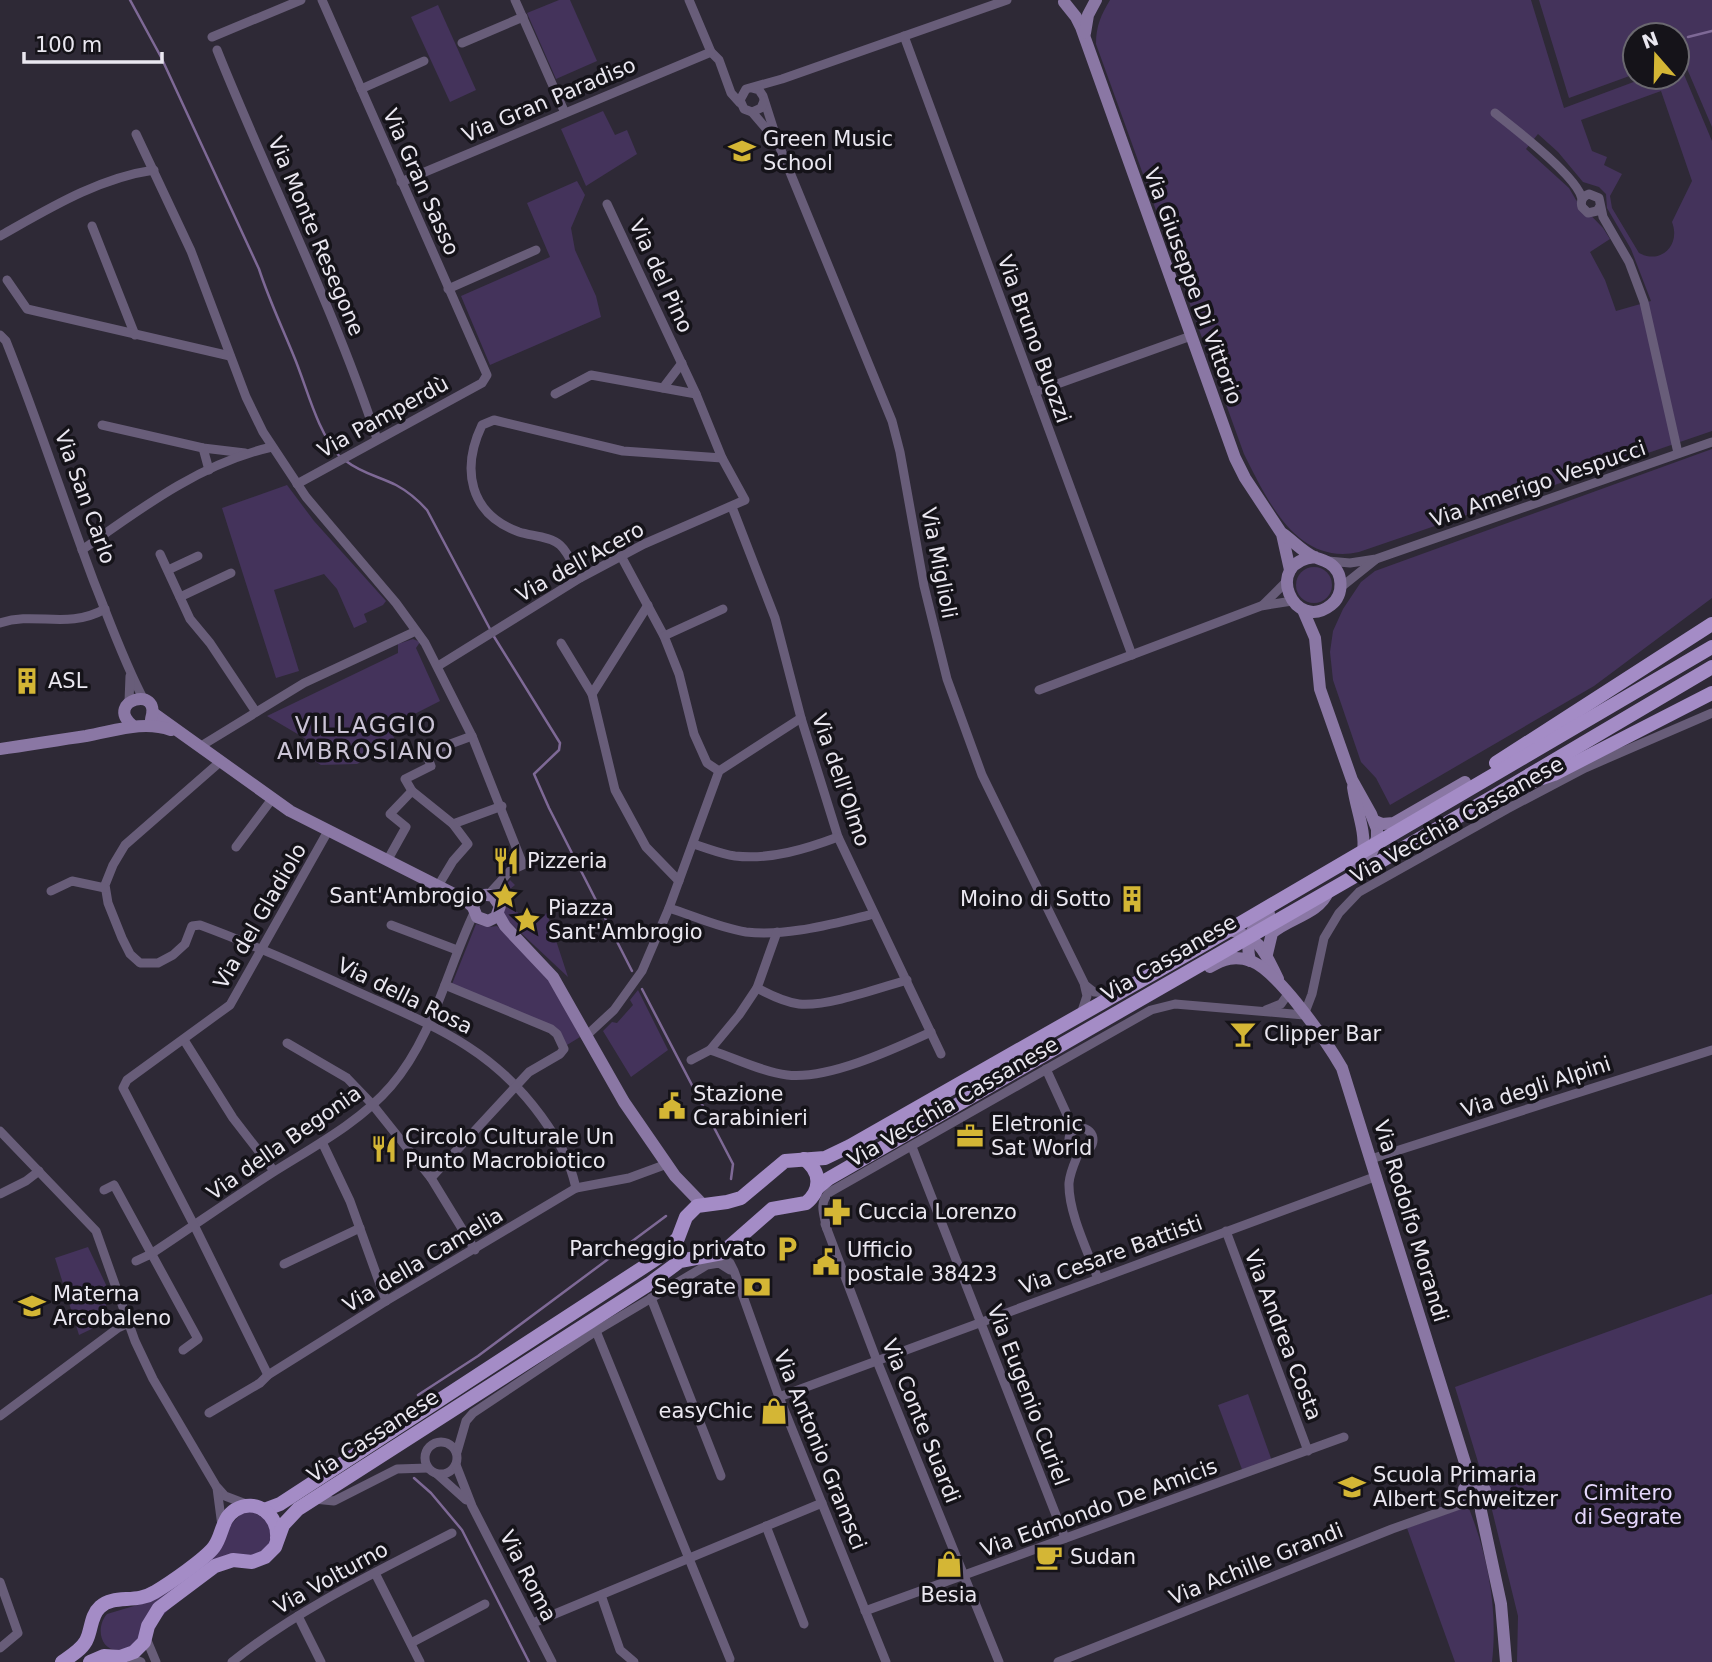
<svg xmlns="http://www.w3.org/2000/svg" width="1712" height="1662" viewBox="0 0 1712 1662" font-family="'DejaVu Sans',sans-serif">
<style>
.green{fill:#44335b;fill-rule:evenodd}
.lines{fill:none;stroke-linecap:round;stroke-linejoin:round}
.stream{stroke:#7e6996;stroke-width:2.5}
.street{stroke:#685d79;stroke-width:9}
.secondary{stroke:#8a77a4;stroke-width:12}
.primary{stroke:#a48cc6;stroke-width:14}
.labels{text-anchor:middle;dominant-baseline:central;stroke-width:7;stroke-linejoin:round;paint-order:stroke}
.street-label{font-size:21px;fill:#eae7f0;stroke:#151319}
.poi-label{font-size:21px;fill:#eae7f0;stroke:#151319;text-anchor:start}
.park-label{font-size:21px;fill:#e5d7fc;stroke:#151319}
.neighbourhood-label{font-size:23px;letter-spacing:2px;fill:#cbc4d6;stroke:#151319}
</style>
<rect width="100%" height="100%" fill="#2e2936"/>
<g class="green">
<path d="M559,0H570L597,61L556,79L527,13Z"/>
<path d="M1110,0H1531L1564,108L1647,77H1677V66L1680,65L1712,141V431L1359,552C1297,566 1267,500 1244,454L1096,44C1096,26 1101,15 1110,0ZM1661,91L1692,181L1672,222C1681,245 1661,265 1639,253L1612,208L1610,196L1622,174L1604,165L1607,157L1592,151L1581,120ZM1538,134L1558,152L1583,182L1599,187L1606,194L1607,208L1631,249L1651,301L1616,311L1605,280L1590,252L1610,239L1603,228L1576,200L1569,188L1526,149Z"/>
<path d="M1539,0H1712V127L1682,57L1677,58V35H1635V74L1569,98Z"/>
<path d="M438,5L476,90L450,102L411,17Z"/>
<path d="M603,111L615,135L627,130L637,154L586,186L561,129Z"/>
<path d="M577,181L585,195L571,228L575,250L596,296L601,317L490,365L461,296L550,257L527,203Z"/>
<path d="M1712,449V598L1594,686L1390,805L1376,778L1361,762L1333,680L1330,652L1333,631L1343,609L1361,582L1375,571Z"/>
<path d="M287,485L314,521L386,601L383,605L364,614L367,622L354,628L337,589L324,574L274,590L299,671L276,678L222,508Z"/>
<circle cx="1314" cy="585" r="18"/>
<path d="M413,639L420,642L416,648L440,701L389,727L397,744L357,764L321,765L299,751L306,739L267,716L398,653V644Z"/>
<path d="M510,880L515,885L510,889L515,897L509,903L528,924L547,913L568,977L502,915L499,892Z"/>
<path d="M476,924L489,927L497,926L551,980L580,1037L567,1045L560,1033L452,984Z"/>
<path d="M638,990L668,1050L631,1077L603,1031L612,1022L617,1023L633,1005L630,1000Z"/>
<path d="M88,1247L108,1289L104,1323L79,1335L55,1258Z"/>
<path d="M1712,1294V1662H1517L1518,1616L1491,1506C1489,1493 1493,1485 1482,1475L1455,1387Z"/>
<path d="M1248,1394L1272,1461L1243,1472L1218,1405Z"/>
<path d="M1468,1506C1488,1556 1498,1609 1492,1662H1455L1407,1528Z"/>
<path d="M252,1511L268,1521L272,1541L261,1554L219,1560L131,1647C127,1648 123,1650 119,1650C99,1651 96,1626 107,1614L144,1603L179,1577L242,1513Z"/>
</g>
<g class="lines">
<g class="stream">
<path d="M130,0L161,57L259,269C269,300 283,329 295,359C308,391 317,431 340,457"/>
<path d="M1688,37L1712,31"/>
<path d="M346,461C361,473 380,477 396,485C409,492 418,500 427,510L490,629"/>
<path d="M493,635L560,743L559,750L534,774L549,808L632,971"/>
<path d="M642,989L733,1164L731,1179"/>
<path d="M418,1395L478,1356L666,1216"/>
<path d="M414,1478L431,1493L462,1530L529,1662"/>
</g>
<g class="street">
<path d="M515,0L565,113"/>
<path d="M689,0L711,52L719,60L731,93L740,103"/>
<path d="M904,36L1132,655"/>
<path d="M212,37L301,0"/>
<path d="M462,43L523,17"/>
<path d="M217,50C269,180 333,305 377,439"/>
<path d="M752,88L759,90L763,96L778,143L892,421L900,452L924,586L947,679L982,775L1084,983L1087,996L1081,1014"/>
<path d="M361,89L424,61"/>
<path d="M764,101L761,108L752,112L744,109L740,100L746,89L782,79L1007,0"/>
<path d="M752,112L776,140"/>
<path d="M1495,113C1514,128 1578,177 1582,199"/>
<path d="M136,134L191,251L246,397L263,432L306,497L396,603L425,643L472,736L523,865L510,871L489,894"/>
<path d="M401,182L711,52"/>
<path d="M1600,206L1597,211L1588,213L1582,207C1580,201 1583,196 1589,194L1599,198L1603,217L1629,262L1644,302L1678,453"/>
<path d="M92,226L135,335"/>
<path d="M0,236C48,209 98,178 154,170"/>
<path d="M7,280L27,309L230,356"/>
<path d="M448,289L536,250"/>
<path d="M0,335L6,341C38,421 64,502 94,582C110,622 124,662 144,700"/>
<path d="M663,388L682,363"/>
<path d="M1035,392L1191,336"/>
<path d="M555,394L591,375L696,394"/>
<path d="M102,425L203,448L245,453"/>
<path d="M203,448L209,470"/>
<path d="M297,484L482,383L487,375L322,0"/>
<path d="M732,507L775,618L801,718L838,837L941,1054"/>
<path d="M82,550C141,508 201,463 272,447"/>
<path d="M160,554L190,619L210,643L256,712"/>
<path d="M621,556L664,636L679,674L694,734L707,763L719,771"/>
<path d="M1328,561L1350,563L1376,559L1712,442"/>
<path d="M168,570L198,556"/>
<path d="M580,578C574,568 569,553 560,545C550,536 531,536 519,532C469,514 461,469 482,425L494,420L623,451L722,458"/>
<path d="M1340,588L1375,560"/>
<path d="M180,597L231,573"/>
<path d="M648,605L592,694L615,790L646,847L679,881"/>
<path d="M1263,605L1286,582"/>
<path d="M0,623C36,611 67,630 105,609"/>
<path d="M664,636L723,609"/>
<path d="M561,643L592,694"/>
<path d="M438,666L580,578L644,544L745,500L722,458L696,394L607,204"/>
<path d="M1039,690L1261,606L1292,601"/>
<path d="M129,702L130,676"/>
<path d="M201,746L304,683L416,631"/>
<path d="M221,761L125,845L113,865L105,885L108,903L122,938L130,954L140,963H158L173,955L185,944L192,926L200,925C254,945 306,968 358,992C433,1026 491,1047 541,1116C559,1141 569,1158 576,1188"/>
<path d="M412,791L405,779L431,766L426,753L472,736"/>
<path d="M693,844C707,848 721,854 735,856C771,860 806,849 838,837"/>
<path d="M236,847L272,799"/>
<path d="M387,861L406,827L390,814L412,791L453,824L502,806"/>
<path d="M438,886L453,861L468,844L453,824"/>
<path d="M51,891L72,881L105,888"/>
<path d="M669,908C694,916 720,928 746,932C788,937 834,923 874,914"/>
<path d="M391,925L457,950"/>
<path d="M1085,985L1094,992L1113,993"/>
<path d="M757,988C770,995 784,1002 799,1004C826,1007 879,988 907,980"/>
<path d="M1266,1010L1281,1004L1288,994"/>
<path d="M586,1036L614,1010L642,971L669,908L719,771L801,718"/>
<path d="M184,1040L233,1118L274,1171"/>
<path d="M287,1043L347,1078L372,1104L431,1178L475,1250"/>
<path d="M710,1050C735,1058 762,1072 787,1075C828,1080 894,1049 931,1032"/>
<path d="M691,1060L710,1050L739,1015L757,988L777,932"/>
<path d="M1046,1069L1074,1130"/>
<circle cx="1081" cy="1140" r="12"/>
<path d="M0,1131L96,1231L135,1341L153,1379L216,1486L225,1496L246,1504"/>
<path d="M322,1142L350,1201L386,1301"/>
<path d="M912,1147L1065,1538"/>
<path d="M1079,1152C1075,1162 1070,1172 1069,1183C1068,1212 1088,1252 1098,1279"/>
<path d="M1371,1159L1712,1050"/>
<path d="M431,1178L529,1072L560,1054L564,1049L557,1034L551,1029L445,985"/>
<path d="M104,1190L114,1185L198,1339L183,1350"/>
<path d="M0,1194L26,1181L39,1171"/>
<path d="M825,1224L877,1361L999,1662"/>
<path d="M827,1229C824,1215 818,1202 830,1192L1151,1010L1175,1004L1304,1015L1312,994L1324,938L1339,913L1359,892L1507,809L1585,768L1712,713"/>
<path d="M1226,1231L1308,1451"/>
<path d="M718,1255L730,1263L734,1271L779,1397L886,1662"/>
<path d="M136,1261L151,1254C192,1227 233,1198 275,1171C315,1146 360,1122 391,1086C433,1037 447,970 474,913"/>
<path d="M284,1264L360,1228"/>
<path d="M651,1298L721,1476"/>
<path d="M596,1331L730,1659"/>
<path d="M268,1375L194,1225L123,1088L127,1080L230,1005L328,831"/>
<path d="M779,1397L1377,1176"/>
<path d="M209,1413L260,1383L268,1375L386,1301L576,1188L629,1178L667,1164"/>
<path d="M0,1416L118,1328L129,1323"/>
<circle cx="441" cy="1458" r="16"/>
<path d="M457,1452L466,1421L473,1413L596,1331L707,1265L719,1263L730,1270"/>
<path d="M456,1465L472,1506L552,1662"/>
<path d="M437,1474L466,1500"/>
<path d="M217,1488L222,1526"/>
<path d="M314,1499L334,1501L397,1469L428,1468"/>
<path d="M766,1526L804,1624"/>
<path d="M375,1573L420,1662"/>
<path d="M0,1582L18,1633L0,1648"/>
<path d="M601,1595L620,1650L634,1662"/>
<path d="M865,1611L1344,1437"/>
<path d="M298,1616L321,1662"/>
<path d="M533,1623L822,1503"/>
<path d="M146,1638L156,1662"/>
<path d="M411,1643L485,1604"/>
<path d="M126,1656L141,1662"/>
<path d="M232,1662C298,1609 376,1572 452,1533"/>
<path d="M1058,1662L1392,1529L1468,1502"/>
</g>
<g class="secondary">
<path d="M1064,2L1076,17L1081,27L1235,458L1245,478L1282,534L1290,570"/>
<path d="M1085,33L1088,15L1096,0"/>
<path d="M1283,534C1293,541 1303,552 1314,557C1319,559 1324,560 1329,563C1344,572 1344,595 1331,605C1294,634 1262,562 1315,557"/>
<path d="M1303,610L1315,638L1320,689L1352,780L1371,814L1377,829V838L1370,857L1354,869"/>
<path d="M153,713L290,811L464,899L473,907"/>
<path d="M132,725C104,701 162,684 151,719"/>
<path d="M0,749C29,745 57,740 86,736C115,731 143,720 171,730"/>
<path d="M1353,787C1356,809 1366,831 1363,852"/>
<path d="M1375,821L1382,824L1394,823L1465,782"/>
<path d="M464,899C474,899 483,892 493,896L500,906L496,917L488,921L477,917L473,907L477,898"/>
<path d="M498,914L505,926L553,977L624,1102L675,1176L702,1204"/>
<path d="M1229,930C1261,937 1265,953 1278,979"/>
<path d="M1267,954L1272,933C1289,918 1319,914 1328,892"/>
<path d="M1250,961C1245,940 1251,925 1269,914"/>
<path d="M1210,967C1223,959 1235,955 1251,961C1278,971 1327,1042 1342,1068L1471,1482"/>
<path d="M1471,1482L1480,1483L1485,1490L1481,1501V1511L1501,1604L1506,1662"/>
<path d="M1471,1482L1464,1489L1465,1498L1472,1503L1481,1501"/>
</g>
<g class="primary">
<path d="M1496,763L1712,624"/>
<path d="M1528,783L1554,774L1712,693"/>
<path d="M817,1188L828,1179L1494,796L1712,667"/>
<path d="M264,1510L280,1504L659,1257L678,1238L686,1217L697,1206L727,1202L741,1198L785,1161L825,1158L850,1146L1198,948L1712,647"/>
<path d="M62,1662C71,1656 81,1650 86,1641C92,1630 90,1616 100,1607C114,1594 136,1604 155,1592C170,1583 205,1559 214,1547C223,1535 221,1519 235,1510C256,1497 279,1515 277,1538"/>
<path d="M90,1662L104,1656L120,1657L134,1652L144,1642L148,1626L159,1608L215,1566L233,1560L252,1562L265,1557L275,1547L283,1525L298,1509L649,1284L680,1261L722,1253L772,1209L806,1203C822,1190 821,1171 804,1159"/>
</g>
</g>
<defs>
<symbol id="school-bare" viewBox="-9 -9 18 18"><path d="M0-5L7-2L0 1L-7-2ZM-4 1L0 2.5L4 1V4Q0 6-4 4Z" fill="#d4b635" stroke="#151319" stroke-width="2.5" paint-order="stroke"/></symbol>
<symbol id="building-bare" viewBox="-9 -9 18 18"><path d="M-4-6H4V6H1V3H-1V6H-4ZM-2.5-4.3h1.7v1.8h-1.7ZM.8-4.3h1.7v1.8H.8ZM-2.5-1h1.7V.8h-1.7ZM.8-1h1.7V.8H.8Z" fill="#d4b635" stroke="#151319" stroke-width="2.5" paint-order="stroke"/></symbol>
<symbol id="restaurant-bare" viewBox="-9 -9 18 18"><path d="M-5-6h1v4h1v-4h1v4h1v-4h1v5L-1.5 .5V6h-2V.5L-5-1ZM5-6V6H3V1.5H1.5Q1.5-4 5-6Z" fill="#d4b635" stroke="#151319" stroke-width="2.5" paint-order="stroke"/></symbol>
<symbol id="sight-bare" viewBox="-9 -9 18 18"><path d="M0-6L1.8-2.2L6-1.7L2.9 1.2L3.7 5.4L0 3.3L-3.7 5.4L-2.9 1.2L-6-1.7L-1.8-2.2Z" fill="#d4b635" stroke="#151319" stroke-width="2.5" paint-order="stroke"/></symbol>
<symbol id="bar-bare" viewBox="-9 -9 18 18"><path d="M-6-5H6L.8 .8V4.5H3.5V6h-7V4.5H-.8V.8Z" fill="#d4b635" stroke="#151319" stroke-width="2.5" paint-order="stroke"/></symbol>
<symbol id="civic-bare" viewBox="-9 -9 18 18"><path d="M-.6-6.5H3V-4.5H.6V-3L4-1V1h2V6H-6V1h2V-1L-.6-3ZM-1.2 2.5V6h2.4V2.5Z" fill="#d4b635" stroke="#151319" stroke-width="2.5" paint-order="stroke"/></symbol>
<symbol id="office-bare" viewBox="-9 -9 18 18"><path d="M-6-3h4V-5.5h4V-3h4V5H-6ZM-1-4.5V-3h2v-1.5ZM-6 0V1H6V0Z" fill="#d4b635" stroke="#151319" stroke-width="2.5" paint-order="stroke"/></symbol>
<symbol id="pharmacy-bare" viewBox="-9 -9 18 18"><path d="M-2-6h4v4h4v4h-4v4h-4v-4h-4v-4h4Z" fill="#d4b635" stroke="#151319" stroke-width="2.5" paint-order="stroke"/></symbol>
<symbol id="parking-bare" viewBox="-9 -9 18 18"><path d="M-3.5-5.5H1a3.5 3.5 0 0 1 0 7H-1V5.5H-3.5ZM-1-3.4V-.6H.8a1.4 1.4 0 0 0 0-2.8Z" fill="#d4b635" stroke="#151319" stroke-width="2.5" paint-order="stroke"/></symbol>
<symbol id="bank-bare" viewBox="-9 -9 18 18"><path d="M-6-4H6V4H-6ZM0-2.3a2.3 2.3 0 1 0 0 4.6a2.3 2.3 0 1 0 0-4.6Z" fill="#d4b635" stroke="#151319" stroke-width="2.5" paint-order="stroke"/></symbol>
<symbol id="shop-bare" viewBox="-9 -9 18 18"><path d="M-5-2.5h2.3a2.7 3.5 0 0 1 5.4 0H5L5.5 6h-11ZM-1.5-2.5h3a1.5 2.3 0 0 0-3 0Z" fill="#d4b635" stroke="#151319" stroke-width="2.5" paint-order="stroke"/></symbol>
<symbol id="cafe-bare" viewBox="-9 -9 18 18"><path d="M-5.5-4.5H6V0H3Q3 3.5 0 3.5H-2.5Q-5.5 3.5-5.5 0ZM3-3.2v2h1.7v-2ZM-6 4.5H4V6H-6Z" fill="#d4b635" stroke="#151319" stroke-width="2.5" paint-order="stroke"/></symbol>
</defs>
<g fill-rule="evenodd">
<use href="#school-bare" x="723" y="132" width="38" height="38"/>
<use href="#building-bare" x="8" y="662" width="38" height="38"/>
<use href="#restaurant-bare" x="487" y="842" width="38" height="38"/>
<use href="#sight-bare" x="486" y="877" width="38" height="38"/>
<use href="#building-bare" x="1113" y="880" width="38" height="38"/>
<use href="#sight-bare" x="508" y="901" width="38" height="38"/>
<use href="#bar-bare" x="1224" y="1015" width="38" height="38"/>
<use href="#civic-bare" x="653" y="1087" width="38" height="38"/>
<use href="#office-bare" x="951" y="1117" width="38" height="38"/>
<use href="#restaurant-bare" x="365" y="1130" width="38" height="38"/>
<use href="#pharmacy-bare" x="818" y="1193" width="38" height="38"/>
<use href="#parking-bare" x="768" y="1230" width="38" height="38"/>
<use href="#civic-bare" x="807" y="1243" width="38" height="38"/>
<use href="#bank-bare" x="738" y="1268" width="38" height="38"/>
<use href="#school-bare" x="13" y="1287" width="38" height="38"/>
<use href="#shop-bare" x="755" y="1392" width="38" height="38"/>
<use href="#school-bare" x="1333" y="1468" width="38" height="38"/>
<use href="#cafe-bare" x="1030" y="1538" width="38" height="38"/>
<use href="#shop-bare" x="930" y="1545" width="38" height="38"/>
</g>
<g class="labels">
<g class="street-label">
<text transform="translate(549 100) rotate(-23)">Via Gran Paradiso</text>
<text transform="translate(421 182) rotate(66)">Via Gran Sasso</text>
<text transform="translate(316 236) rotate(67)">Via Monte Resegone</text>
<text transform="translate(661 276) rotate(65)">Via del Pino</text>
<text transform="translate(1193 286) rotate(70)">Via Giuseppe Di Vittorio</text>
<text transform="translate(1034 339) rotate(70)">Via Bruno Buozzi</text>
<text transform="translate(383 417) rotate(-29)">Via Pamperdù</text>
<text transform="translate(1538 484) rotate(-19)">Via Amerigo Vespucci</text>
<text transform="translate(85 497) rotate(70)">Via San Carlo</text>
<text transform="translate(580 562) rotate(-29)">Via dell'Acero</text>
<text transform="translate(939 563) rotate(79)">Via Miglioli</text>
<text transform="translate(841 780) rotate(71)">Via dell'Olmo</text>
<text transform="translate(1457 820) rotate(-29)">Via Vecchia Cassanese</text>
<text transform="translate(260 916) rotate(-60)">Via del Gladiolo</text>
<text transform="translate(1169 958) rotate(-30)">Via Cassanese</text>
<text transform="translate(405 996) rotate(26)">Via della Rosa</text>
<text transform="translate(1536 1087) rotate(-18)">Via degli Alpini</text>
<text transform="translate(953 1102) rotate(-30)">Via Vecchia Cassanese</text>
<text transform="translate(284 1143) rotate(-35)">Via della Begonia</text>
<text transform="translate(1411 1221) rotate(73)">Via Rodolfo Morandi</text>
<text transform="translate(1111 1255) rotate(-20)">Via Cesare Battisti</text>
<text transform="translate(423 1260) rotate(-31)">Via della Camelia</text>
<text transform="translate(1283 1335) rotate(69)">Via Andrea Costa</text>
<text transform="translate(1028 1395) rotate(69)">Via Eugenio Curiel</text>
<text transform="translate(921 1421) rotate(68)">Via Conte Suardi</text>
<text transform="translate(373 1436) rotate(-33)">Via Cassanese</text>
<text transform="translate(820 1450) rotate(68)">Via Antonio Gramsci</text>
<text transform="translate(1099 1508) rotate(-20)">Via Edmondo De Amicis</text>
<text transform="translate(1256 1564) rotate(-22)">Via Achille Grandi</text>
<text transform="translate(528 1576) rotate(63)">Via Roma</text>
<text transform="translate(331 1578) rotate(-29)">Via Volturno</text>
</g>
<g class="poi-label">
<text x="763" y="139">Green Music<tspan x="763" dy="24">School</tspan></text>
<text x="48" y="681">ASL</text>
<text x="527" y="861">Pizzeria</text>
<text x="484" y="896" text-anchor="end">Sant'Ambrogio</text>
<text x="1111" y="899" text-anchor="end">Moino di Sotto</text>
<text x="548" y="908">Piazza<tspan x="548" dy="24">Sant'Ambrogio</tspan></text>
<text x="1264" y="1034">Clipper Bar</text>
<text x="693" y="1094">Stazione<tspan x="693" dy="24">Carabinieri</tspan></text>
<text x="991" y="1124">Eletronic<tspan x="991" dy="24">Sat World</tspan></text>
<text x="405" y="1137">Circolo Culturale Un<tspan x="405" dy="24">Punto Macrobiotico</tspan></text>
<text x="858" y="1212">Cuccia Lorenzo</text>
<text x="766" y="1249" text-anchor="end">Parcheggio privato</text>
<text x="847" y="1250">Ufficio<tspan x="847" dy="24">postale 38423</tspan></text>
<text x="736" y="1287" text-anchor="end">Segrate</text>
<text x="53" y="1294">Materna<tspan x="53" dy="24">Arcobaleno</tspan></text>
<text x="753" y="1411" text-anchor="end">easyChic</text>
<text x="1373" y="1475">Scuola Primaria<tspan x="1373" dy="24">Albert Schweitzer</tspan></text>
<text x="1070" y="1557">Sudan</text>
<text x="949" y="1595" text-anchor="middle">Besia</text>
</g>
<g class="park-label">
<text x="1628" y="1493">Cimitero<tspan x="1628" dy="24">di Segrate</tspan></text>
</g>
<g class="neighbourhood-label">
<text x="366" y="725">VILLAGGIO<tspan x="366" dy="26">AMBROSIANO</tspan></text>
</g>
</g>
<g transform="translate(1656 56) rotate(340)"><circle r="33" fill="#151319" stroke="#6a686f" stroke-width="2"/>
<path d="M0-5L12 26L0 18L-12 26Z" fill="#d4b635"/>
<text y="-10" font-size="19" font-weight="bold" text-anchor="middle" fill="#eae7f0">N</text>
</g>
<path d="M24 52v10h138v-10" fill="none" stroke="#eae7f0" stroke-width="3.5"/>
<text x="35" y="52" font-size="21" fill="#eae7f0" stroke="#151319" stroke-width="5" paint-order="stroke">100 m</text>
</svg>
